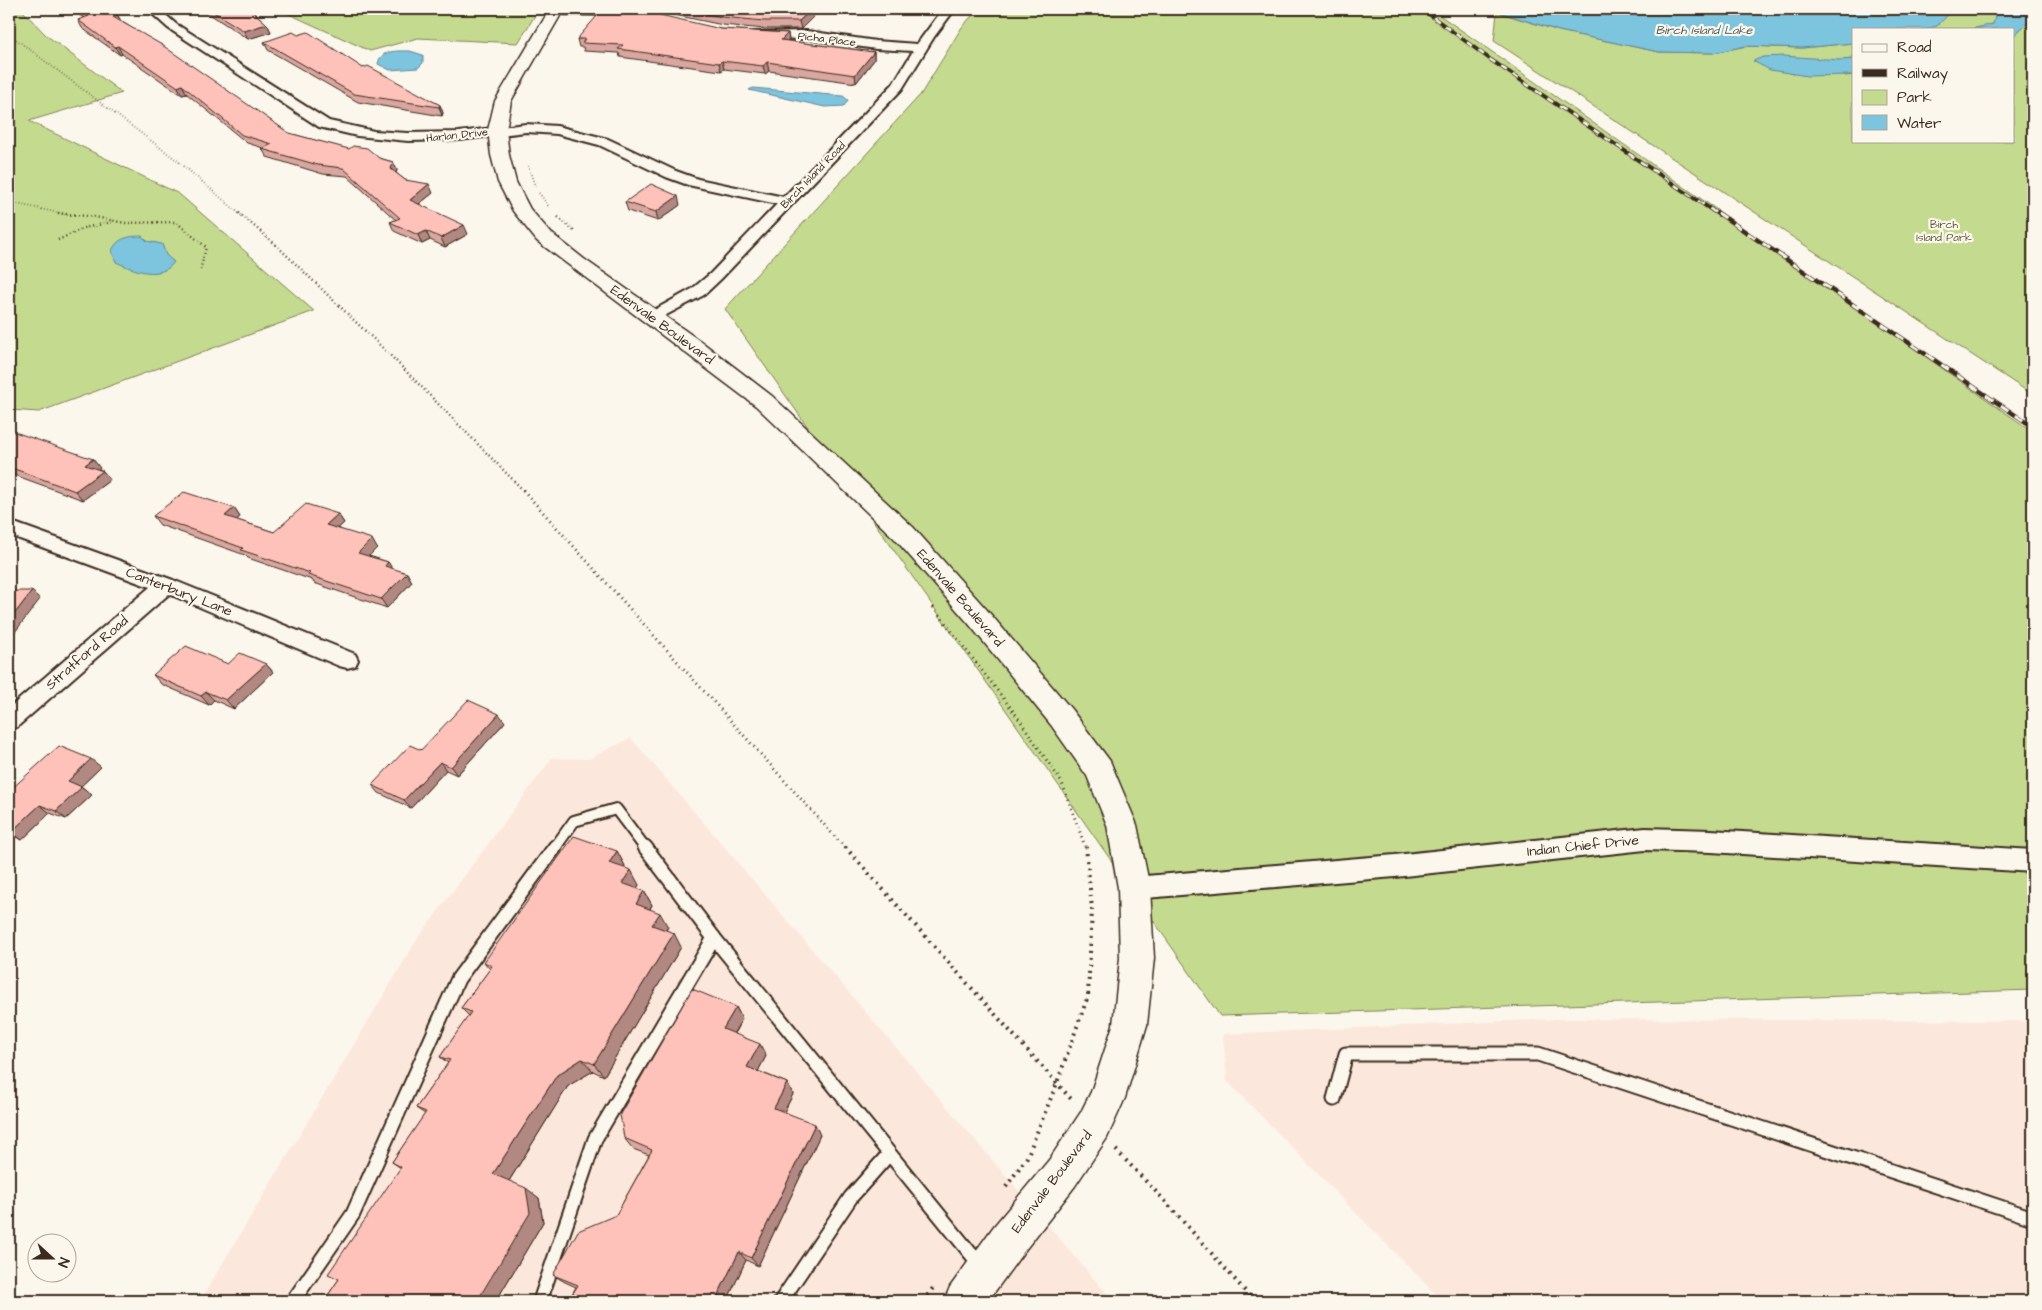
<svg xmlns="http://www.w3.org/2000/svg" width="2042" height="1310" viewBox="0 0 2042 1310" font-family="'Architects Daughter',sans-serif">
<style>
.built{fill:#fce7dd}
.green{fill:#c4da8f;stroke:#808256}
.water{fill:#7dc4de;stroke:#638691}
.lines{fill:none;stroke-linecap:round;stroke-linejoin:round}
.lane-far1-casing{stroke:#3b2a1e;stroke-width:14}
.lane-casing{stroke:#3b2a1e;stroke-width:17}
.street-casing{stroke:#3b2a1e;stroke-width:4}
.secondary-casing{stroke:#3b2a1e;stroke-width:3}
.path-far3{stroke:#3b2a1e;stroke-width:2;stroke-dasharray:0.5 2.5;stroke-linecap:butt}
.path-far2{stroke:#3b2a1e;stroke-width:2.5;stroke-dasharray:1 3;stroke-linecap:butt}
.path-far1{stroke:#3b2a1e;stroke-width:3;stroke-dasharray:1 4;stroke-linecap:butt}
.path{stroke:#3b2a1e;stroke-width:4;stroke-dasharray:2 5;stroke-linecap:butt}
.lane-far1{stroke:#fbf7ec;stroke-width:10}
.lane{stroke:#fbf7ec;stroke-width:13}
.street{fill:#fbf7ec;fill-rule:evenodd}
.secondary{fill:#fbf7ec;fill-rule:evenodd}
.rail-far1-casing{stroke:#3b2a1e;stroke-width:4}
.rail-casing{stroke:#3b2a1e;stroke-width:4.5}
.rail-far1{stroke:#fbf7ec;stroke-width:2.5;stroke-dasharray:7;stroke-linecap:butt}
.rail{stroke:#fbf7ec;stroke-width:3;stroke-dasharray:9;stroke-linecap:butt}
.wall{fill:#daa7a0;stroke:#3b2a1e}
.shaded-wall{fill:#b28882;stroke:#3b2a1e}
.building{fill:#fec2ba;stroke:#3b2a1e}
.labels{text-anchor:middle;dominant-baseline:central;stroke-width:4.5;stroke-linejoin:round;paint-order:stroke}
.far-street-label{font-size:11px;fill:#3b2a1e;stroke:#fbf7ec}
.far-park-label{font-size:11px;fill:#5d563a;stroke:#fbf7ec}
.far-water-label{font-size:12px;font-style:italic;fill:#4f5858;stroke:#fbf7ec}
.street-label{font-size:14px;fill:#3b2a1e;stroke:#fbf7ec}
</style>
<rect width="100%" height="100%" fill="#fbf7ec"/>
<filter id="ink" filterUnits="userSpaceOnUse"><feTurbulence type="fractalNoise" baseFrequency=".02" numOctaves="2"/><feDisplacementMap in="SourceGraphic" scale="10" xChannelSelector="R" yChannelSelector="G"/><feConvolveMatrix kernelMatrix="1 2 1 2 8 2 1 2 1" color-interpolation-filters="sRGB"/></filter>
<g filter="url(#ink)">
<g class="built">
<path d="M631,738L1113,1301H200L418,938L552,758L588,759Z"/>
<path d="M1556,1019L2033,1021V1301H1442L1227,1081L1223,1034Z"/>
</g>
<g class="green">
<path d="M9,9H21L46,35L122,93L29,121L179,194L314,311L39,412L9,410Z"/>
<path d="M278,9H539L518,43L418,38L370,51Z"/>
<path d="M978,9H1431L2033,432V990L1220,1016L725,309L921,94L962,27Z"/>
<path d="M1952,9H1997L1998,10L1993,24L1972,29H1927L1937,26L1951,12Z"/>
<path d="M1497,12L1559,31L1659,52L1713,53L1746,46L1802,48L1853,43V59L1841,60L1845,76L1853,75V141H2013V36L2033,18V395L1494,41Z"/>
</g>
<g class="water">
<path d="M1489,9H1952L1951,12L1937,26L1927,29H1853V43L1802,48L1746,46L1713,53L1659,52L1559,31Z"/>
<path d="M1997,9H2033V18L2013,36V29H1972L1993,24Z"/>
<path d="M410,51L423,55V63L418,68L390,70L378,64C380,49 399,51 410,51Z"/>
<path d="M1783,56L1841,60L1853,59V75L1807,76L1770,70L1753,61L1763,57Z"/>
<path d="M753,88L843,96L848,100L844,106L825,107L749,90Z"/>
<path d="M142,236L147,241L162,244L166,255L174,262C161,281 133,270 116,262L112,251C117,238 129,236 142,236Z"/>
</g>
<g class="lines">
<defs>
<path id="lane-far1" d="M554,849L574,821L616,809L646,849"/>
<g id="lane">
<path d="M645,847L714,938L980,1265"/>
<path d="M1334,1099L1346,1054H1538L2033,1218"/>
<path d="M293,1301L353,1214L458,979L555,847"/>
<path d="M540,1301L595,1139L714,938"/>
<path d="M781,1301L851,1197L889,1154"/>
</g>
<g id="street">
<path d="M147,9H159L176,24L329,121L374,131L408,133L459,132L526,124L557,126L608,139L676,171L698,179L784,197L893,84L913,51L876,49L807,39L758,38L752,34L754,32L807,31L876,41L917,44L943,9H955L934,37L902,89L721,279L704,295L653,322L647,320L645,317L647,314L692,289L711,273L777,204L688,185L666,177L599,145L557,134L526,132L459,140L408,141L357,136L319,127L168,28Z"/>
<path d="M552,9H629L634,12L628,15L556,14L552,13L550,11Z"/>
<path d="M9,521L173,580L355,654L358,660L355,666L347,668L339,666L169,594L17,727L9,730V708L150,587L9,535Z"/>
<path d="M1645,828L1711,830L2033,850V872L1711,852L1645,850L1395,877L1134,899L1125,896L1122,888L1125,880L1134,877L1395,855Z"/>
</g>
<path id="secondary" d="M550,9H564L511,101L506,130L509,155L516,182L530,209L551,233L584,259L703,343L772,396L913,527L987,610L1071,709L1110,761L1137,825L1150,888L1154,958L1147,1025L1125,1098L1107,1138L1075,1186L1022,1254L988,1301H944L950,1287L994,1226L1049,1160L1081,1112L1091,1092L1113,1025L1120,958L1118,888L1107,825L1087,776L1051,725L969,624L895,539L756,406L537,241L513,211L498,182L491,155L488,130L495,101Z"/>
</defs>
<use href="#lane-far1" class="lane-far1-casing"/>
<use href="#lane" class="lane-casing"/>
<use href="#street" class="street-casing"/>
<use href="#secondary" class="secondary-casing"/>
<g class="path-far3">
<path d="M9,34L178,161L241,215"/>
<path d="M528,166L535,186"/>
<path d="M539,193L549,207"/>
<path d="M9,202L68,215"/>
</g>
<g class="path-far2">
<path d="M58,213L95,217L125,223L176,222L206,247L200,271"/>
<path d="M239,213L276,245L387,352L524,491"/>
<path d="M558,217L574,231"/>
<path d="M58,240L84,228L112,222"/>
</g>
<g class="path-far1">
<path d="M523,490L846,849"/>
<path d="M933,607L1017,716L1062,783L1086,849"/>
</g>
<g class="path">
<path d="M845,847L1072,1100"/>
<path d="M1116,1150L1164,1200L1254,1301"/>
<path d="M1006,1187L1027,1157L1057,1083L1088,996L1092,909L1086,847"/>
<path d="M923,1301L933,1288"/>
</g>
<use href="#lane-far1" class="lane-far1"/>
<use href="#lane" class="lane"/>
<use href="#street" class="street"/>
<use href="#secondary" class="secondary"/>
<defs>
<path id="rail-far1" d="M1422,9L1491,60L1719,215"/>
<path id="rail" d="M1718,213L2033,427"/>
</defs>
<use href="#rail-far1" class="rail-far1-casing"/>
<use href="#rail" class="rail-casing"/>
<use href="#rail-far1" class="rail-far1"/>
<use href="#rail" class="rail"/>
</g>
<g class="wall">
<path d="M70,9H114L121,21L289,133L393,162L397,170L396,173L405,180L433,193L419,204L468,234L445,247L430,240L422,244L394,231L390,222L396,220L347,176L323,174L267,157L262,149L263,148L247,143L187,94L182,95L122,54L120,55L82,28L78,20L84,18Z"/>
<path d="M203,9H250L267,24L271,32L248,39L211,15Z"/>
<path d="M645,9H821L801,29H765L723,25Z"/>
<path d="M721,29L788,33L789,41L874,52V60L856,83L769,71L765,74L724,69L721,71L620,57L619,53L584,51L583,47H579L577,39Z"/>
<path d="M264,42L363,68L440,105L443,113L442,116L358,102L268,50Z"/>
<path d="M625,202L680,205L658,221L628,211Z"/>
<path d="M9,430L100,468L99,469L103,471L110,480L83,500L9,473Z"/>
<path d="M234,508L240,517L237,520L274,532L338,514L344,523L338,528L377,548L369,556L388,562L392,569L407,573L412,582L387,608L314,583L312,580L248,558L245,555L160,525L153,516Z"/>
<path d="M228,664H266L273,672L234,709L214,700L209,705L161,684L153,675Z"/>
<path d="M505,722L457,775L446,770L411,808L379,793L372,785L421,750Z"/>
<path d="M101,767L81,786L92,795L66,819L50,813L22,840L9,834V791Z"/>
<path d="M617,851L625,866L624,868L639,885L637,888L644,891L652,905L650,909L668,927L666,930L681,947L604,1076L593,1071L568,1086L509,1181L539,1198L543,1222L496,1301H324L339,1279L401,1168L392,1162L425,1114L416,1108L448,1063L440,1057L469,1016L461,1008L490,969L484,962Z"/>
<path d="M736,1007L742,1019L734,1034L766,1056L758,1071L787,1083L793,1094L784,1112L820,1135L758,1266L746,1260L727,1301H568L576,1287L565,1282L553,1275L616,1215L649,1155L633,1149L624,1138Z"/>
</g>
<g class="shaded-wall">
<path d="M114,9L122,23L113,17Z"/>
<path d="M812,9H821L801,29L799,21Z"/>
<path d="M267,24L271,32L248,39L244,31Z"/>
<path d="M788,33L789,41L781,40Z"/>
<path d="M118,46L122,54L120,55L115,47Z"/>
<path d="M874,52V60L856,83L855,75Z"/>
<path d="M722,61L724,69L721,71L719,63Z"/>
<path d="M767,62L769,71L765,74L763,66Z"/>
<path d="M182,85L187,94L182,95L178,87Z"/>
<path d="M440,105L443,113L442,116L439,107Z"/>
<path d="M393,162L397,170L395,177L391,169Z"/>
<path d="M429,184L433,193L414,208L410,200Z"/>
<path d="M678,196L680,205L658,221L656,212Z"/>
<path d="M464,225L468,234L445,247L441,238Z"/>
<path d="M426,231L430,240L422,244L418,235Z"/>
<path d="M93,459L100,468L93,474L85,465Z"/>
<path d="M103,471L110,480L83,500L75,491Z"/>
<path d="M234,508L240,517L231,525L225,516Z"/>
<path d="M338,514L344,523L332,534L326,525Z"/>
<path d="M372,539L377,548L364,561L358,553Z"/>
<path d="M388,562L394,571L385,566Z"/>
<path d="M407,573L412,582L387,608L381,599Z"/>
<path d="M32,591L40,599L9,640V621Z"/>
<path d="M266,664L273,672L234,709L226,700Z"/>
<path d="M206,692L214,700L209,705L201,696Z"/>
<path d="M499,714L505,722L457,775L451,767Z"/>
<path d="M91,759L101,767L78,789L68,781Z"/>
<path d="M440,762L446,770L411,808L404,800Z"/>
<path d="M82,787L92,795L66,819L56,811Z"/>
<path d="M40,805L50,813L22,840L11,832Z"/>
<path d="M617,851L625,866L617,877L609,863Z"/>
<path d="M631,870L639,885L631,897L622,883Z"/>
<path d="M644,891L652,905L644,918L636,904Z"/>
<path d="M660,913L668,927L660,939L652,925Z"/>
<path d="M674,933L681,947L604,1076L594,1064Z"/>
<path d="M736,1007L742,1019L729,1041L723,1029Z"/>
<path d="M760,1044L766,1056L754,1079L747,1067Z"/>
<path d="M582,1059L593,1071L568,1086L507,1184L493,1174L557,1075Z"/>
<path d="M787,1083L793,1094L780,1120L774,1108Z"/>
<path d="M815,1124L820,1135L758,1266L751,1258Z"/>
<path d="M526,1188L539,1198L543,1222L496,1301H477Z"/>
<path d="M739,1252L746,1260L727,1301H715Z"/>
</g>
<g class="building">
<path d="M77,9H114L117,15L113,17L162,45L289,133L349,149L353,146L367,148L379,158L393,162L391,169L405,180L429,184L410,200L464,225L441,238L426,231L418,235L390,222L400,218L343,168L318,165L262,149L272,144L242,135L182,85L178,87L118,46L115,47L78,20L89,16Z"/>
<path d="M209,9H250L267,24L244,31Z"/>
<path d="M603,9H634L721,29L788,33L781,40L874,52L855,75L767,62L763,66L722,61L719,63L618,49L623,45L582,43L585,39H577Z"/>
<path d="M681,9H812L799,21H764L722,17Z"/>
<path d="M293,32L298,35L308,32L363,68L368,66L440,105L439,107L354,94L264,42Z"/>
<path d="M651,184L678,196L656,212L625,202Z"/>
<path d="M9,430L93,459L85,465L103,471L75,491L9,467Z"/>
<path d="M184,492L234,508L225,516L274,532L306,504L338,514L326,525L372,539L358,553L388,562L385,566L407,573L381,599L308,575L310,573L241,550L243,548L153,516Z"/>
<path d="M9,591H32L9,621Z"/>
<path d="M186,646L228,664L240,653L266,664L226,700L206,692L201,696L153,675Z"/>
<path d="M468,700L499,714L451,767L440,762L404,800L372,785L410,745L421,750Z"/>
<path d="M59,746L91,759L68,781L82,787L56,811L40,805L11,832L9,831V791Z"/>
<path d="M574,836L617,851L609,863L631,870L622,883L644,891L636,904L660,913L652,925L674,933L594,1064L582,1059L557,1075L493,1174L526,1188L530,1213L477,1301H324L339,1279L328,1274L401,1167L392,1162L426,1112L416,1108L450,1060L440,1057L471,1012L461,1008L492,966L484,962Z"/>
<path d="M692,989L736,1007L723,1029L760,1044L747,1067L787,1083L774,1108L815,1124L751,1258L739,1252L715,1301H568L578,1285L553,1275L578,1231L616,1215L652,1150L624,1138L620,1114Z"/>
</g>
</g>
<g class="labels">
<g class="far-street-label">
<text transform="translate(827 39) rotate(7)">Picha Place</text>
<text transform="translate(457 135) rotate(-6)">Harlan Drive</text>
<text transform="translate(813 175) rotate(-46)">Birch Island Road</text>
</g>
<g class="far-park-label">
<text x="1944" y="224">Birch<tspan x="1944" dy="13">Island Park</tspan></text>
</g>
<g class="far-water-label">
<text x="1704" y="30">Birch Island Lake</text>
</g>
<g class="street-label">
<text transform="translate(662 325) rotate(36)">Edenvale Boulevard</text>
<text transform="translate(179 592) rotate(21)">Canterbury Lane</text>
<text transform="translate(960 598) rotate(49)">Edenvale Boulevard</text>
<text transform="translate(87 653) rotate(-41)">Stratford Road</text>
<text transform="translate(1583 846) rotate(-6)">Indian Chief Drive</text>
<text transform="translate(1052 1182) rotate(-53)">Edenvale Boulevard</text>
</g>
</g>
<rect width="2042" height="1310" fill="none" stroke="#fbf7ec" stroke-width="30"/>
<rect x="15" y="15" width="2012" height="1280" fill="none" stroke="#3b2a1e" stroke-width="2" filter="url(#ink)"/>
<rect x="1852" y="28" width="162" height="115" fill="#fbf7ec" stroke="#aea59a"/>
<rect x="1862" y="44" width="25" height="8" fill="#fbf7ec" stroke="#aea59a"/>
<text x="1897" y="52" font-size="15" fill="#3b2a1e">Road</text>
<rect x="1862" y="69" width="25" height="8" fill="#3b2a1e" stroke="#aea59a"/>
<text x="1897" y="78" font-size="15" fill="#3b2a1e">Railway</text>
<rect x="1862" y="90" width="25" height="15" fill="#c4da8f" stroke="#aea59a"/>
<text x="1897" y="102" font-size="15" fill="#3b2a1e">Park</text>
<rect x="1862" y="115" width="25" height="15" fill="#7dc4de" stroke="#aea59a"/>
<text x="1897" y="128" font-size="15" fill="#3b2a1e">Water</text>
<g transform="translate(52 1258) rotate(111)"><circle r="24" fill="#fbf7ec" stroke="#aea59a"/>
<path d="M0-4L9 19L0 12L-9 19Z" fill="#3b2a1e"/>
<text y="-8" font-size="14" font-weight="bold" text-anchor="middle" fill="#3b2a1e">N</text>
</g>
</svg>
